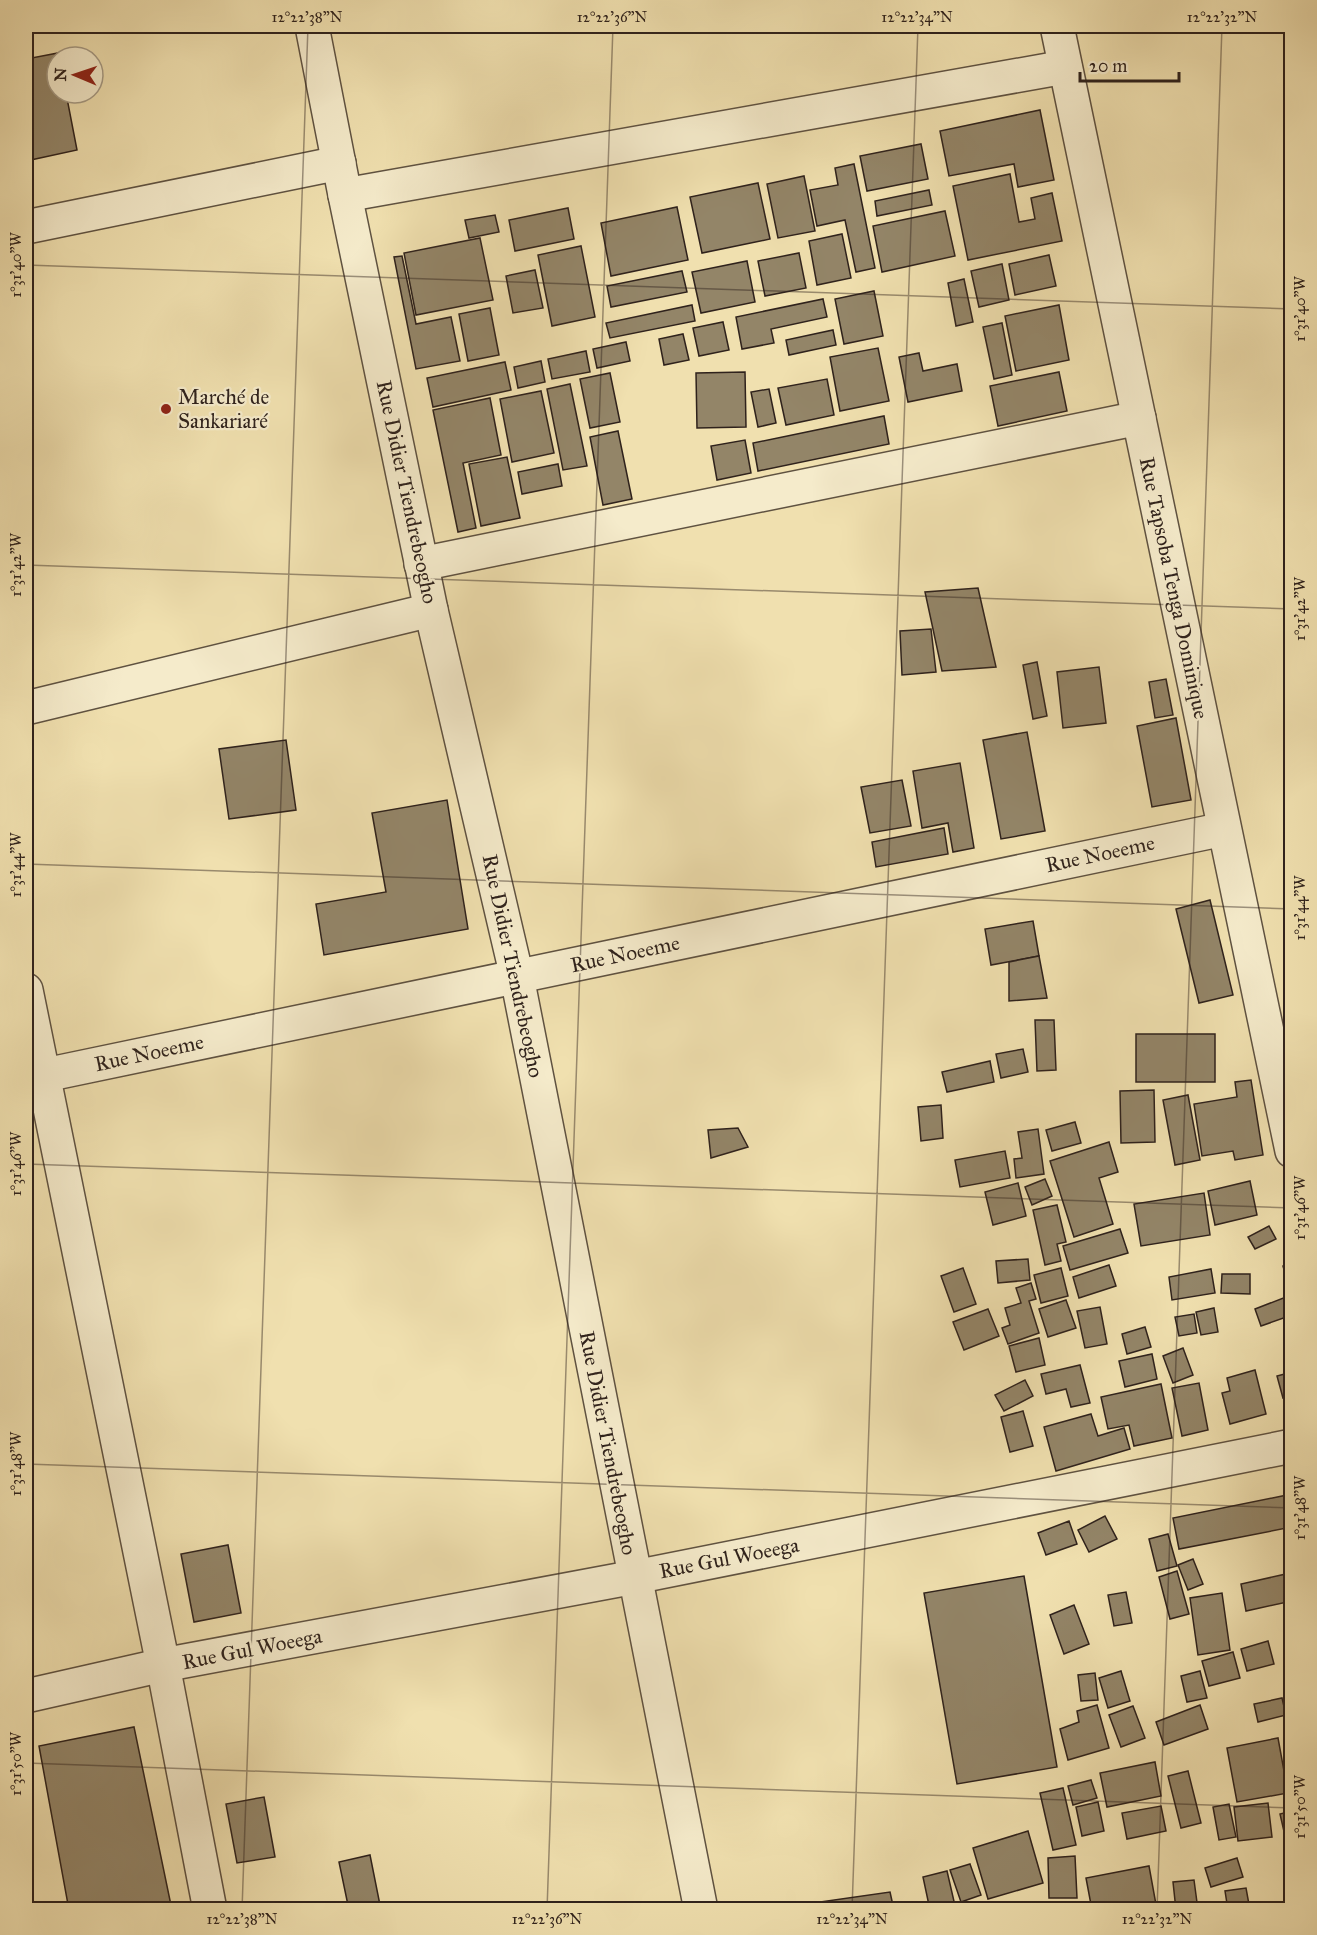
<svg xmlns="http://www.w3.org/2000/svg" width="1317" height="1935" viewBox="0 0 1317 1935" font-family="'IM FELL Great Primer',serif">
<style>
.building{fill:#938568;stroke:#2f221c;stroke-width:1.5}
.lines{fill:none;stroke-linecap:round;stroke-linejoin:round}
.minor-casing{stroke:#5f5241;stroke-width:36}
.minor{stroke:#f5ebcb;stroke-width:33}
.ticks{fill:none;stroke:#2f221c;stroke-width:1.5;stroke-opacity:0.45}
.poi-dot{fill:#8f2418;stroke:#f5ebcb;stroke-width:2}
.labels{text-anchor:middle;dominant-baseline:central;stroke-width:4.5;stroke-linejoin:round;paint-order:stroke}
.poi-label{font-size:21px;fill:#2f221c;stroke:#f5ebcb;text-anchor:start}
.street-label{font-size:21px;fill:#2f221c;stroke:#f5ebcb}
.neatline{fill:none;stroke:#2f221c;stroke-width:2}
.ticks-label{font-size:15px;text-anchor:middle;fill:#2f221c}
</style>
<rect width="100%" height="100%" fill="#f0e0af"/>
<filter id="stains"><feTurbulence type="fractalNoise" baseFrequency=".00333" numOctaves="4"/><feColorMatrix values="0 0 0 0 .2 0 0 0 0 .09 0 0 0 0 .02 0 0 0 .5 -.17"/></filter>
<radialGradient id="worn" r=".72"><stop offset=".6" stop-color="#630" stop-opacity="0"/><stop offset="1" stop-color="#630" stop-opacity=".3"/></radialGradient>
<g class="building">
<path d="M58,53L57,93H66L77,150L26,161V59Z"/>
<path d="M1040,110L1054,180L1018,187L1014,164L949,176L940,131Z"/>
<path d="M921,144L928,179L867,191L860,156Z"/>
<path d="M854,164L875,268L856,272L845,220L817,226L810,190L838,185L835,168Z"/>
<path d="M1010,174L1019,222L1035,219L1031,198L1052,193L1062,241L968,260L953,186Z"/>
<path d="M804,176L815,231L778,238L767,184Z"/>
<path d="M758,183L770,239L702,253L690,197Z"/>
<path d="M929,190L932,205L877,216L875,201Z"/>
<path d="M677,207L688,260L611,276L601,223Z"/>
<path d="M568,208L574,239L515,251L509,220Z"/>
<path d="M945,211L955,256L882,272L873,226Z"/>
<path d="M495,215L499,232L469,238L465,220Z"/>
<path d="M842,234L851,278L817,285L809,241Z"/>
<path d="M480,238L493,300L416,315L404,253Z"/>
<path d="M581,246L595,317L552,326L538,255Z"/>
<path d="M799,253L806,288L765,296L758,261Z"/>
<path d="M1049,255L1056,286L1015,295L1009,264Z"/>
<path d="M402,256L416,324L451,317L460,361L416,369L394,257Z"/>
<path d="M747,261L755,302L701,313L692,272Z"/>
<path d="M1002,264L1009,300L979,307L971,271Z"/>
<path d="M535,270L543,308L513,313L506,276Z"/>
<path d="M682,271L687,292L611,307L607,286Z"/>
<path d="M964,279L973,322L956,326L948,283Z"/>
<path d="M874,291L883,336L844,344L835,299Z"/>
<path d="M823,299L827,317L771,329L774,343L742,349L736,317Z"/>
<path d="M692,305L695,321L610,338L606,323Z"/>
<path d="M1059,305L1069,360L1016,371L1005,316Z"/>
<path d="M490,308L499,355L468,361L459,314Z"/>
<path d="M723,322L729,350L699,356L693,328Z"/>
<path d="M1002,323L1012,375L994,379L983,327Z"/>
<path d="M833,330L836,345L789,355L786,340Z"/>
<path d="M683,334L689,360L664,365L659,339Z"/>
<path d="M626,342L630,361L597,368L593,349Z"/>
<path d="M878,348L889,401L840,411L830,357Z"/>
<path d="M586,351L590,372L552,379L548,359Z"/>
<path d="M919,353L923,371L957,364L962,391L908,402L899,357Z"/>
<path d="M541,361L545,382L518,388L514,367Z"/>
<path d="M505,362L511,390L433,407L427,378Z"/>
<path d="M745,372L746,427L697,428L696,373Z"/>
<path d="M1059,372L1067,411L998,426L990,386Z"/>
<path d="M610,373L620,422L590,428L580,379Z"/>
<path d="M827,379L834,415L786,425L778,388Z"/>
<path d="M570,384L587,466L563,470L547,389Z"/>
<path d="M769,389L776,423L758,427L751,392Z"/>
<path d="M541,391L554,453L512,462L500,399Z"/>
<path d="M490,398L501,455L463,463L476,528L458,532L433,410Z"/>
<path d="M884,416L889,444L758,471L753,443Z"/>
<path d="M618,431L632,499L603,505L590,437Z"/>
<path d="M745,440L751,473L717,480L711,446Z"/>
<path d="M507,457L520,518L481,526L469,464Z"/>
<path d="M558,464L562,486L522,494L518,472Z"/>
<path d="M978,588L996,667L942,671L925,592Z"/>
<path d="M931,629L936,672L902,675L900,631Z"/>
<path d="M1037,662L1047,716L1033,719L1023,665Z"/>
<path d="M1099,667L1106,723L1063,728L1057,672Z"/>
<path d="M1166,679L1173,715L1155,718L1149,682Z"/>
<path d="M1176,718L1191,800L1152,807L1137,726Z"/>
<path d="M1027,732L1045,831L1001,839L983,740Z"/>
<path d="M286,740L296,810L229,819L219,749Z"/>
<path d="M960,763L974,848L953,852L948,823L922,828L913,771Z"/>
<path d="M902,780L911,826L870,833L861,787Z"/>
<path d="M447,800L468,929L324,955L316,904L386,892L372,813Z"/>
<path d="M944,828L948,854L876,867L872,842Z"/>
<path d="M1210,900L1233,995L1199,1003L1176,909Z"/>
<path d="M1033,921L1039,956L991,965L985,929Z"/>
<path d="M1039,956L1047,998L1009,1001V962Z"/>
<path d="M1035,1020H1054L1056,1070L1037,1071Z"/>
<rect x="1136" y="1034" width="79" height="48"/>
<path d="M1023,1049L1028,1072L1001,1078L996,1054Z"/>
<path d="M990,1061L994,1082L947,1092L942,1072Z"/>
<path d="M1251,1080L1263,1155L1235,1160L1233,1151L1202,1156L1194,1104L1237,1097L1235,1082Z"/>
<path d="M1154,1090L1155,1142L1121,1143L1120,1091Z"/>
<path d="M1188,1095L1200,1160L1175,1165L1163,1100Z"/>
<path d="M941,1105L943,1138L921,1141L918,1107Z"/>
<path d="M1075,1122L1081,1143L1052,1151L1046,1130Z"/>
<path d="M738,1128L748,1147L711,1158L708,1130Z"/>
<path d="M1038,1129L1044,1174L1016,1178L1014,1159L1022,1158L1018,1132Z"/>
<path d="M1109,1142L1118,1172L1099,1178L1113,1224L1074,1237L1050,1161Z"/>
<path d="M1005,1151L1010,1178L960,1187L955,1160Z"/>
<path d="M1045,1179L1052,1196L1032,1205L1025,1187Z"/>
<path d="M1250,1181L1257,1215L1215,1225L1208,1191Z"/>
<path d="M1018,1183L1026,1216L993,1225L985,1192Z"/>
<path d="M1204,1193L1210,1235L1141,1246L1134,1204Z"/>
<path d="M1057,1205L1066,1242L1057,1244L1061,1261L1045,1265L1033,1210Z"/>
<path d="M1269,1226L1276,1239L1255,1249L1248,1237Z"/>
<path d="M1120,1229L1128,1253L1070,1270L1063,1246Z"/>
<path d="M1028,1259L1030,1280L998,1283L996,1261Z"/>
<path d="M1292,1264V1298L1283,1266Z"/>
<path d="M1109,1265L1116,1286L1079,1298L1073,1277Z"/>
<path d="M963,1268L976,1304L954,1312L941,1276Z"/>
<path d="M1061,1268L1068,1296L1041,1303L1034,1275Z"/>
<path d="M1211,1269L1215,1293L1172,1300L1169,1277Z"/>
<path d="M1222,1274H1250V1294L1221,1293Z"/>
<path d="M1031,1283L1036,1299L1029,1301L1039,1333L1008,1344L1002,1328L1010,1325L1005,1308L1021,1303L1016,1288Z"/>
<path d="M1286,1297L1292,1315L1261,1326L1255,1309Z"/>
<path d="M1066,1300L1076,1328L1048,1337L1039,1309Z"/>
<path d="M1100,1307L1107,1344L1085,1348L1077,1311Z"/>
<path d="M1214,1308L1218,1332L1201,1335L1196,1312Z"/>
<path d="M988,1309L999,1336L964,1350L953,1322Z"/>
<path d="M1194,1314L1197,1333L1179,1336L1175,1317Z"/>
<path d="M1145,1327L1151,1347L1127,1354L1122,1334Z"/>
<path d="M1039,1338L1045,1365L1016,1372L1009,1346Z"/>
<path d="M1183,1348L1193,1375L1173,1383L1163,1356Z"/>
<path d="M1152,1354L1157,1379L1125,1387L1119,1361Z"/>
<path d="M1080,1365L1090,1403L1071,1407L1066,1389L1046,1394L1041,1374Z"/>
<path d="M1255,1370L1266,1414L1230,1424L1222,1393L1230,1391L1227,1378Z"/>
<path d="M1292,1372V1396L1283,1398L1277,1376Z"/>
<path d="M1025,1380L1033,1396L1004,1411L995,1395Z"/>
<path d="M1199,1383L1208,1430L1182,1436L1172,1388Z"/>
<path d="M1161,1384L1172,1438L1134,1446L1129,1425L1108,1429L1101,1397Z"/>
<path d="M1023,1411L1033,1446L1010,1452L1001,1417Z"/>
<path d="M1091,1414L1098,1436L1124,1428L1130,1449L1056,1471L1044,1427Z"/>
<path d="M1292,1494V1527L1179,1549L1173,1518Z"/>
<path d="M1105,1516L1117,1539L1089,1552L1078,1530Z"/>
<path d="M1069,1521L1077,1544L1046,1555L1038,1533Z"/>
<path d="M1168,1534L1177,1566L1157,1571L1149,1539Z"/>
<path d="M228,1545L241,1613L194,1622L181,1554Z"/>
<path d="M1193,1559L1203,1584L1188,1590L1178,1565Z"/>
<path d="M1177,1571L1189,1614L1170,1619L1159,1577Z"/>
<path d="M1286,1574L1292,1601L1246,1611L1241,1584Z"/>
<path d="M1024,1576L1057,1767L957,1784L924,1593Z"/>
<path d="M1126,1592L1132,1623L1114,1626L1108,1595Z"/>
<path d="M1222,1593L1230,1650L1198,1655L1190,1598Z"/>
<path d="M1074,1605L1089,1644L1064,1654L1050,1615Z"/>
<path d="M1268,1641L1274,1664L1247,1671L1241,1649Z"/>
<path d="M1233,1652L1240,1678L1209,1686L1202,1661Z"/>
<path d="M1121,1671L1130,1701L1108,1708L1099,1678Z"/>
<path d="M1200,1671L1207,1698L1187,1702L1181,1676Z"/>
<path d="M1095,1673L1098,1700L1081,1701L1078,1675Z"/>
<path d="M1292,1694V1716L1286,1696Z"/>
<path d="M1282,1698L1286,1715L1258,1722L1254,1704Z"/>
<path d="M1097,1705L1109,1748L1068,1760L1060,1729L1079,1722L1077,1711Z"/>
<path d="M1200,1705L1208,1729L1164,1745L1156,1722Z"/>
<path d="M1133,1706L1145,1738L1121,1747L1109,1715Z"/>
<path d="M134,1727L172,1910H117V1906L94,1910H69L39,1746Z"/>
<path d="M1278,1738L1288,1793L1237,1802L1227,1748Z"/>
<path d="M1155,1762L1161,1796L1107,1807L1100,1773Z"/>
<path d="M1188,1771L1201,1823L1181,1828L1168,1776Z"/>
<path d="M1091,1780L1097,1798L1073,1805L1068,1786Z"/>
<path d="M1063,1788L1076,1845L1053,1850L1040,1793Z"/>
<path d="M264,1797L275,1857L237,1863L226,1804Z"/>
<path d="M1098,1802L1104,1831L1082,1836L1076,1807Z"/>
<path d="M1268,1803L1272,1837L1238,1841L1234,1807Z"/>
<path d="M1229,1804L1236,1837L1219,1840L1213,1807Z"/>
<path d="M1161,1806L1166,1831L1127,1839L1122,1813Z"/>
<path d="M1292,1811V1862H1291L1280,1814Z"/>
<path d="M1028,1831L1043,1883L988,1899L973,1848Z"/>
<path d="M370,1855L381,1910H349L339,1862Z"/>
<path d="M1075,1856L1077,1898H1049L1048,1858Z"/>
<path d="M1237,1858L1243,1877L1211,1887L1205,1868Z"/>
<path d="M970,1864L981,1895L961,1902L950,1870Z"/>
<path d="M1149,1866L1157,1910H1092L1086,1878Z"/>
<path d="M947,1871L956,1910H930L923,1877Z"/>
<path d="M1194,1880L1198,1910H1176L1173,1882Z"/>
<path d="M1246,1888L1250,1910H1228L1225,1891Z"/>
<path d="M890,1892L894,1910H764Z"/>
</g>
<g class="lines">
<defs>
<g id="minor">
<path d="M312,26L345,195L431,610L517,977L701,1910"/>
<path d="M1057,26L1292,1151"/>
<path d="M345,195L1065,67"/>
<path d="M26,227L339,163"/>
<path d="M421,564L1139,418"/>
<path d="M26,708L431,610"/>
<path d="M26,990L163,1665L210,1910"/>
<path d="M26,1079L1224,829"/>
<path d="M26,1696L163,1665L635,1577L1292,1446"/>
</g>
</defs>
<use href="#minor" class="minor-casing"/>
<use href="#minor" class="minor"/>
</g>
<path class="ticks" d="M26,265L1292,309M26,565L1292,609M26,864L1292,909M26,1164L1292,1208M26,1464L1292,1508M26,1763L1292,1808M242,1910L308,26M547,1910L613,26M852,1910L918,26M1157,1910L1222,26"/>
<circle class="poi-dot" cx="166" cy="409" r="6"/>
<g class="labels">
<g class="poi-label">
<text x="178" y="397">Marché de<tspan x="178" dy="24">Sankariaré</tspan></text>
</g>
<g class="street-label">
<text transform="translate(407 492) rotate(78)">Rue Didier Tiendrebeogho</text>
<text transform="translate(1174 588) rotate(78)">Rue Tapsoba Tenga Dominique</text>
<text transform="translate(1100 854) rotate(-12)">Rue Noeeme</text>
<text transform="translate(625 954) rotate(-12)">Rue Noeeme</text>
<text transform="translate(513 966) rotate(78)">Rue Didier Tiendrebeogho</text>
<text transform="translate(149 1053) rotate(-12)">Rue Noeeme</text>
<text transform="translate(608 1443) rotate(79)">Rue Didier Tiendrebeogho</text>
<text transform="translate(729 1558) rotate(-11)">Rue Gul Woeega</text>
<text transform="translate(252 1649) rotate(-11)">Rue Gul Woeega</text>
</g>
</g>
<rect width="1317" height="1935" fill="none" stroke="#f0e0af" stroke-width="66"/>
<g transform="translate(75 75) rotate(272)"><circle r="28" fill="#f5ebcb" stroke="#a69b85" stroke-width="1.5"/>
<path d="M0-4.5L10 22L0 15L-10 22Z" fill="#8f2418"/>
<text y="-9" font-size="16" font-weight="bold" text-anchor="middle" fill="#2f221c">N</text>
</g>
<path d="M1080 72v9h99v-9" fill="none" stroke="#2f221c" stroke-width="3"/>
<text x="1089" y="72" font-size="18" fill="#2f221c" stroke="#f5ebcb" stroke-width="4.5" paint-order="stroke">20 m</text>
<rect x="33" y="33" width="1251" height="1869" class="neatline"/>
<g class="ticks-label">
<text x="307" y="22">12°22'38"N</text>
<text x="612" y="22">12°22'36"N</text>
<text x="917" y="22">12°22'34"N</text>
<text x="1222" y="22">12°22'32"N</text>
<text transform="translate(16 265) rotate(-90)" y="5">1°31'40"W</text>
<text transform="translate(1300 309) rotate(-90)" y="5">1°31'40"W</text>
<text transform="translate(16 565) rotate(-90)" y="5">1°31'42"W</text>
<text transform="translate(1300 609) rotate(-90)" y="5">1°31'42"W</text>
<text transform="translate(16 865) rotate(-90)" y="5">1°31'44"W</text>
<text transform="translate(1300 908) rotate(-90)" y="5">1°31'44"W</text>
<text transform="translate(16 1164) rotate(-90)" y="5">1°31'46"W</text>
<text transform="translate(1300 1208) rotate(-90)" y="5">1°31'46"W</text>
<text transform="translate(16 1464) rotate(-90)" y="5">1°31'48"W</text>
<text transform="translate(1300 1508) rotate(-90)" y="5">1°31'48"W</text>
<text transform="translate(16 1764) rotate(-90)" y="5">1°31'50"W</text>
<text transform="translate(1300 1807) rotate(-90)" y="5">1°31'50"W</text>
<text x="242" y="1924">12°22'38"N</text>
<text x="547" y="1924">12°22'36"N</text>
<text x="852" y="1924">12°22'34"N</text>
<text x="1157" y="1924">12°22'32"N</text>
</g>
<rect width="100%" height="100%" filter="url(#stains)"/>
<rect width="100%" height="100%" fill="url(#worn)"/>
</svg>
